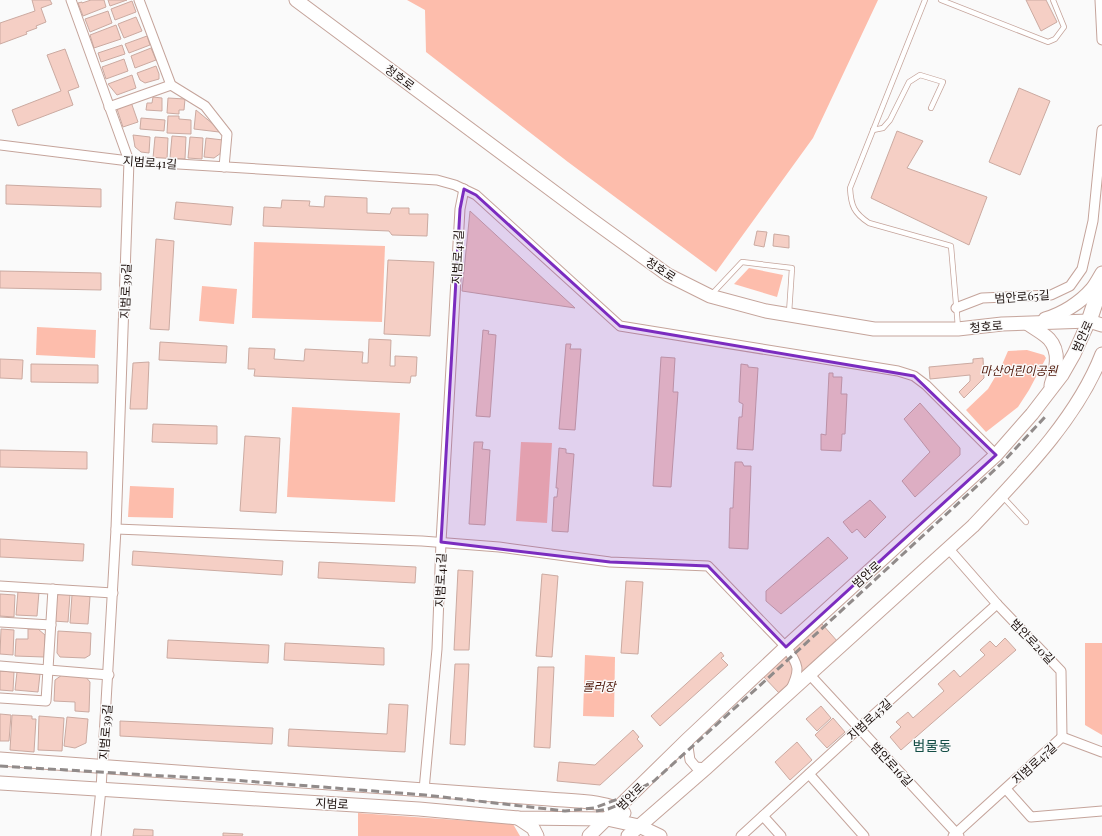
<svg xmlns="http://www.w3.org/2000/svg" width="1102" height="836" viewBox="0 0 1102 836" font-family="'Playfair Display','Noto Sans KR',serif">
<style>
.green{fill:#fdbdac}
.building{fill:#f5cfc5;stroke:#cbaaa1}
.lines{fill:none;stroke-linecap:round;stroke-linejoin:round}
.service-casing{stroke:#c5a49b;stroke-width:6}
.minor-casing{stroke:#c5a49b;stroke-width:11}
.secondary-casing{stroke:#c5a49b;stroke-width:15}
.trunk-casing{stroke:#c5a49b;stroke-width:17}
.service{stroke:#fff;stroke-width:4.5}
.minor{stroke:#fff;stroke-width:9}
.secondary{stroke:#fff;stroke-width:13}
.trunk{stroke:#fff;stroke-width:15}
.rail{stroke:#918b8a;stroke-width:3;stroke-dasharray:8 4;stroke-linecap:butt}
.marked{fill:#7b2cbf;fill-opacity:0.2;stroke:#7b2cbf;stroke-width:3;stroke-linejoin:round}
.labels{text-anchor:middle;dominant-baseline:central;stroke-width:3;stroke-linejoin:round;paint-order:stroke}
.street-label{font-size:12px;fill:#1d110e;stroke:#fafafa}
.park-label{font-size:12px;font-style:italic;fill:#50190b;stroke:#fafafa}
.quarter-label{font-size:14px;fill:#144e46;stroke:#fafafa}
</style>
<rect width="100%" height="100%" fill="#fafafa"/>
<g class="green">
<path d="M407,0H878L813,138L716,272L568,162L426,52L425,10Z"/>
<path d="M254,242L385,246L382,322L252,318Z"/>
<path d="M749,268L783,275L777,297L734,284Z"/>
<path d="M202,286L237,289L234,324L199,321Z"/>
<path d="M37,327L96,330L95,358L36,355Z"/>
<path d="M1027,350L1044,355L1046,358L1029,390L1018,407L986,432L966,410L988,389L1001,367L1008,351Z"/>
<path d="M292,407L400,413L395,502L287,497Z"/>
<path d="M521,442L552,443L547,523L516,521Z"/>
<path d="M130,486L174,488L173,518L128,517Z"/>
<path d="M1085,643H1102V735L1085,725Z"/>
<path d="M585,655L615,657L614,717L583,716Z"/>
<path d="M358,813L513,824L520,836H358Z"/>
</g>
<g class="building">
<path d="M32,0H50L52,4L41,8L46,22L36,26L37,28L26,32L27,34L0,44V23L35,11Z"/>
<path d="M91,0H104L106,7L83,16L78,3L82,2V3Z"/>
<path d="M108,0H127L110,6Z"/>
<path d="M1026,0H1046L1057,22L1041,31Z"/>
<path d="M132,1L136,12L115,20L111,9Z"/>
<path d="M108,11L112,23L90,32L85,19Z"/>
<path d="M136,17L142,31L124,38L118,24Z"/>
<path d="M116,25L121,39L94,48L90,35Z"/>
<path d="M147,36L150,45L129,53L125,44Z"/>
<path d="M122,45L125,54L101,62L98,53Z"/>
<path d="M151,48L156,60L135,68L131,56Z"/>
<path d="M65,49L79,87L68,91L73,105L18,126L12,110L61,91L47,55Z"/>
<path d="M124,59L128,71L106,79L102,67Z"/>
<path d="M156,66L159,74V79L145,83L140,80L137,73Z"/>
<path d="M132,75L136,88L117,95L108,84Z"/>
<path d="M1019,88L1050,101L1020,175L989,162Z"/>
<path d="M153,97L162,98V111L146,110L147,103H152Z"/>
<path d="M168,98L185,99L184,110H179V114L167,113Z"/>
<path d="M131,102L138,122L123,127L117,109L121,108L120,106Z"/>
<path d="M196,110L219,129V132L194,129Z"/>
<path d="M168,116H179V119L191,120V134L167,133Z"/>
<path d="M141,118L165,120L164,131L140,129Z"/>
<path d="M897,131L923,141L907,168L987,197L969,245L871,198Z"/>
<path d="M133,135L150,137L149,153L141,152L135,147Z"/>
<path d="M172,136L186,137L185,159L170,158Z"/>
<path d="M155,137L168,138L167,159L153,158Z"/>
<path d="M190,137L203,138L202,159L188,158Z"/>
<path d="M206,138L223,140L221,153L214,158L204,157Z"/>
<path d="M6,185L101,189V207L6,204Z"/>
<path d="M325,196L367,198V213L390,214L392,208H409V214H428L427,236L392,235L389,231L263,226L264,207L281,208L282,200L310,201L309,206L324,207Z"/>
<path d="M176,202L233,207L231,225L174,219Z"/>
<path d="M470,211L575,308L462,291Z"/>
<path d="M757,231L767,232L764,247L754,245Z"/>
<path d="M774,234L789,236V248L773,246Z"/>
<path d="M156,239L174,241L169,330L150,329Z"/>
<path d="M388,260L434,262L430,336L384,334Z"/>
<path d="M0,271L101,273V290L0,288Z"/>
<path d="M483,330L489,331L488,334L496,335L490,417L476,416Z"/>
<path d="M369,339L391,340L390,366H395V356L417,357L416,376H411L410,383L254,376L255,369H248L249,348L275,349L274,359L304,361L305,349L363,352L362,363H368Z"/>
<path d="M160,342L227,346L226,363L159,360Z"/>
<path d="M566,344H571L570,349H581L575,430L559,429Z"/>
<path d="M661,357L675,358L673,392H678L671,487L653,486Z"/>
<path d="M983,358L984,378L964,398L959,392L970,381V375L930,379L929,367L973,363V359Z"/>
<path d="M0,359L23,360L22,379L0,378Z"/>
<path d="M149,362L147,409H130L133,363Z"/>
<path d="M31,364L98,365V383L31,382Z"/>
<path d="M741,364L748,365V367L758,368L753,450L737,449L739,417H742L743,404L739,402Z"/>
<path d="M829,373H833V377H842L841,394H847L845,434H842L841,451L821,450V434L826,435Z"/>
<path d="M920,403L960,448V455L915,497L902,481L930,452L904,419Z"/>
<path d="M153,424L217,426V444L152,442Z"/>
<path d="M245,436L280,438L276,513L240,511Z"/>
<path d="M474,442H483L482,449L490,450L485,525L469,524Z"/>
<path d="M559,448L566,449V453L574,454L568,532L552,531L554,497H557L558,488H556Z"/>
<path d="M0,450L87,452V469L0,467Z"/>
<path d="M735,462H742L744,466H751L748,549L729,548L730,508H733Z"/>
<path d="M870,500L886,517L865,538L857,529L852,533L843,522Z"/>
<path d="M828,537L848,558L781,614L766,601V591Z"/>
<path d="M0,539L84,544L83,561L0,557Z"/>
<path d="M133,551L283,561L282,575L132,565Z"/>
<path d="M319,562L416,567L415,583L318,578Z"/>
<path d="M458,570L473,571L469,650H454Z"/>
<path d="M542,574L558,576L552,657L536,656Z"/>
<path d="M626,581L643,582L638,654L621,653Z"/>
<path d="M18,591L39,592L37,616L16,615Z"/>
<path d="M61,593L70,594L68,622L53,621L55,597Z"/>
<path d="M0,594L15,595L14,617L0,616Z"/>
<path d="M72,595H85L90,597L88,624L70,623Z"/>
<path d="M822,624L838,642L779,693L763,676Z"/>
<path d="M1,629L14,630L13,655L0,654Z"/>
<path d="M28,629H38L45,635L44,657L15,656L16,639H28Z"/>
<path d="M58,631L91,633L90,655L85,658L60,657L57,653Z"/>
<path d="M1005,638L1016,650L901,750L890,737L901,727L896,722L908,712L913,718L944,691L938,684L954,670L960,677L985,655L980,650L990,641L996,647Z"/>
<path d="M168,640L269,645L268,663L167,658Z"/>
<path d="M285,643L384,648V665L284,660Z"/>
<path d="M721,652L724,656L721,658L728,665L660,726L651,716Z"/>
<path d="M455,664H469L465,745L450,744Z"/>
<path d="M538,667H554L550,748L534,747Z"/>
<path d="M0,671L14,672L13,691L0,690Z"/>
<path d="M17,672L40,674L38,692L15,690Z"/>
<path d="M62,675H84L90,682L89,712L75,711V702L54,701L55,680Z"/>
<path d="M389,704L408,705L405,752L288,746L289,729L387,734Z"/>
<path d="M821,706L831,718L817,731L806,719Z"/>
<path d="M0,714L11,715L9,741H0Z"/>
<path d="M12,715L32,716V719H36L34,752L10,750Z"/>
<path d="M39,716L64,718L62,751L38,750Z"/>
<path d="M67,717L88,719L86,743L75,748L64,746Z"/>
<path d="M833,718L845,732L827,748L815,735Z"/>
<path d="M120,721L273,728L272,744L120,736Z"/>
<path d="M633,730L639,737L637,739L643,746L600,785L557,781L559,762L595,765Z"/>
<path d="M797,742L812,760L790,780L775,762Z"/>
<path d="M134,829L153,830V836H133Z"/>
<path d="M223,833L243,834L242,836H223Z"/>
</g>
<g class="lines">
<defs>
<g id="service">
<path d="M925,0L850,188C851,206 854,213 869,223L951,246L958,327"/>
<path d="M941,0L1048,42L1055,39L1064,27L1053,0"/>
<path d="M873,130L883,128L890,120L909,82L920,75L943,82L931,108"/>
<path d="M712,294L742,262L792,268L789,313"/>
<path d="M1003,497L1026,522"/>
</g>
<g id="minor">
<path d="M71,0L129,161L116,529L101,789L96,836"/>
<path d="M139,0L171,85L205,106L227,134L224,167"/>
<path d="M1100,0L1102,40"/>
<path d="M109,107L171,85"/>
<path d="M0,145L129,161L437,180L455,185L476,195L620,326L898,371L914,376L926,385L996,455"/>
<path d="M956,308L982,298L1051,295L1070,286L1082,269L1093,221L1102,130"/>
<path d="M116,529L422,541L499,547L610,562L708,566L786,647C798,665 801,668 791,689"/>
<path d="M948,548L997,604L1061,671L1062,737"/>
<path d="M0,586L113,593"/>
<path d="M0,622L51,625"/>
<path d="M0,666L109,675"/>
<path d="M810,675L959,836"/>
<path d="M0,698L46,701L53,589"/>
<path d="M1062,737L1102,752"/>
<path d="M687,740L690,760L696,767L706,768"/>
<path d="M809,774L864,836"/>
<path d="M1006,789L1031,817L1102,811"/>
<path d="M424,790L437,649L441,542L460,209L464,189"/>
<path d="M763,816L781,836"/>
<path d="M741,836L859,728L997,604"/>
<path d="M953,836L1062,737"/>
</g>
<g id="secondary">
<path d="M296,0L585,215L668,275L710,296L766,311L874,329H958L1002,324L1089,321L1102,325"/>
<path d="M1045,319C1062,314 1080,303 1092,289C1096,284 1099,278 1102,273"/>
<path d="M1028,324C1035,329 1043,333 1049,339C1061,352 1056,370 1051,385"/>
<path d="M0,759L549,799C570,801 608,800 624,813"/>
<path d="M0,783L419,809L518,818L607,819L639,826L660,836"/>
<path d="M518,818L533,828L537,836"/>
<path d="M589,836L687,740L786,647L996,455L1032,414L1062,375L1074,354L1089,321"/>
<path d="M628,836L706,768L973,526C1020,476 1077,419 1102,354"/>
</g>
<path id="trunk" d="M1089,321L1102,282"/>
</defs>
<use href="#service" class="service-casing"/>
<use href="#minor" class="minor-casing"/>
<use href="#secondary" class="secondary-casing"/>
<use href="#trunk" class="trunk-casing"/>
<use href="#service" class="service"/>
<use href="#minor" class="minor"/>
<use href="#secondary" class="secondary"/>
<use href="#trunk" class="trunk"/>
<g class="rail">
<path d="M0,766L232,780L425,795L565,811L594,808L626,796L654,781L767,679L1002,463L1045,417"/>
<path d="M596,811L608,809L626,802"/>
</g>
</g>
<path class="marked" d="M464,189L476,195L620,326L914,376L996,455L786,647L708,566L610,562L441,542L460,209Z"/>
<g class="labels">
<g class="street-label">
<text transform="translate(400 77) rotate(37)">청호로</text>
<text transform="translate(150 162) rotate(4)">지범로41길</text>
<text transform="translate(457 257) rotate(-87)">지범로41길</text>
<text transform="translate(661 269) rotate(33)">청호로</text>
<text transform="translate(125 291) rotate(-88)">지범로39길</text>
<text transform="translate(1022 296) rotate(-4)">범안로65길</text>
<text transform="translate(986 326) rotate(-5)">청호로</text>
<text transform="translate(1082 336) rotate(-66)">범안로</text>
<text transform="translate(866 574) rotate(-42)">범안로</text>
<text transform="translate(440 580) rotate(-88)">지범로41길</text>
<text transform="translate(1033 641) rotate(46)">범안로20길</text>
<text transform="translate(869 719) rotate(-42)">지범로45길</text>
<text transform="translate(105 732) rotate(-86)">지범로39길</text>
<text transform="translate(1034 763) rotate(-42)">지범로47길</text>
<text transform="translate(892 764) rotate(47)">범안로16길</text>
<text transform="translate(630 796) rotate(-45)">범안로</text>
<text transform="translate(332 803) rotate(3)">지범로</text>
</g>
<g class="park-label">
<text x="1019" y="370">마산어린이공원</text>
<text x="599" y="686">롤러장</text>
</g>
<g class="quarter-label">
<text x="932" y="745">범물동</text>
</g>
</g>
</svg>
